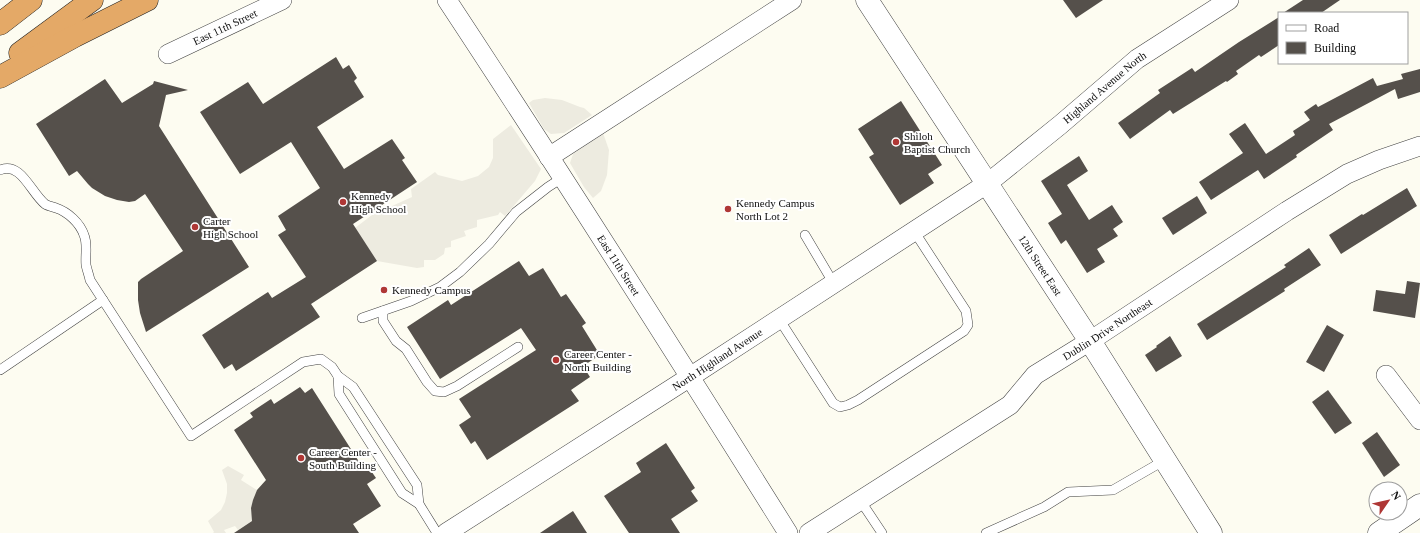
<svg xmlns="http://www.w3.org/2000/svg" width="1420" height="533" viewBox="0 0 1420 533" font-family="Georgia,serif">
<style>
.plaza{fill:#edebe0}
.building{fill:#55504b}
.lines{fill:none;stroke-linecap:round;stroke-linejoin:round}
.service-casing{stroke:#414141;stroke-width:10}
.minor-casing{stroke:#414141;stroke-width:20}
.tertiary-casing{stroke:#414141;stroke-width:23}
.motorway-casing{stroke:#1f1f1f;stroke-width:23}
.service{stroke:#fff;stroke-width:9}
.minor{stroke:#fff;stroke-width:19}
.tertiary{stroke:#fff;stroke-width:22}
.motorway{stroke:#e4a967;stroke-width:22}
.poi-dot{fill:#af3735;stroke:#fff;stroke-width:1.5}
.labels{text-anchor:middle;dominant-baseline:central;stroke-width:4;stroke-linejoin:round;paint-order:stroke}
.street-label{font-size:11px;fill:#0e0e0e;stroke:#fff}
.poi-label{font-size:11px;fill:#0e0e0e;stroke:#fff;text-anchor:start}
</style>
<rect width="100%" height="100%" fill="#fdfcf1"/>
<g class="plaza">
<path d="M545,98L562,100L580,107L584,108L592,115L564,133L551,134L544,129L529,103L533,100Z"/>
<path d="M511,125L541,169L535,181L505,216L500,212L498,215L477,220V227L464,231L466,236L451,241V247L445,248L444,254L435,260H424V267L417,268L377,261L355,228L372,215L412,197L411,189L435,172L438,175L462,181L478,176L489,167L493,158V139Z"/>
<path d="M603,133L609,150L607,175L601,191L593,198L584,187L570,163L573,154Z"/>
<path d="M228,466L244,475L241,480L257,490L251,508L253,520L238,530L235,526L224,530L226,533H213L214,532L208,521L221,510L225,502L227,493V484L222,470Z"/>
</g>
<g class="building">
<path d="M1063,0H1103L1076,18Z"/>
<path d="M1303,0H1340L1321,13H1283Z"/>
<path d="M1279,17V45L1261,57L1259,55L1236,71L1238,74L1227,82L1226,81L1173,114L1170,110L1130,139L1118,123L1160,93L1158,90L1192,68L1195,72L1239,42Z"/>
<path d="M336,57L343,69L349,65L357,78L354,81L364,97L317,127L344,169L392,139L405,158L402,160L417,182L353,224L377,261L311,304L320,317L236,371L232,364L224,369L202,335L268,292L272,298L306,277L278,235L286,230L278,216L320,188L291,142L240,174L200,112L248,82L263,104Z"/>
<path d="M1420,69V92L1398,99L1395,89L1329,124L1333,130L1296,155L1297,157L1264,179L1258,170L1211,200L1199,182L1243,153L1229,134L1245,123L1266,154L1295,135L1293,131L1310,120L1304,112L1316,104L1318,107L1373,78L1377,86L1403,79L1401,74Z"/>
<path d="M105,79L122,103L153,84L154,81L188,90L166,95L159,126L249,267L146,332L140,313L138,300V282L141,279L183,251L145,194L135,201L129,202L117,200L105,196L92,188L88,184L77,171L69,176L36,124Z"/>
<path d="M901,101L942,165L928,174L934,183L900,205L869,157L874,154L858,129Z"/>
<path d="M1079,156L1088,171L1067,185L1089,220L1112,205L1123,222L1113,229L1118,236L1097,249L1105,262L1087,273L1066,240L1061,244L1048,223L1062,214L1041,181Z"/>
<path d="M1407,188L1417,206L1341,254L1329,235L1362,214L1363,215Z"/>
<path d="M1197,196L1207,213L1173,235L1162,218Z"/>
<path d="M1309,248L1321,265L1284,289L1285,291L1207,340L1197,324L1286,267L1284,265Z"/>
<path d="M519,261L529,276L543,268L561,297L566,294L586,323L582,326L600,355L583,366L590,377L571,390L579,401L487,460L475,441L471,444L459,425L471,417L459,399L536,350L521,328L440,379L407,327L448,300L451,305Z"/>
<path d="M1407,281L1420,283L1415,318L1373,311L1376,290L1405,294Z"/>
<path d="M1327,325L1344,335L1324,372L1306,362Z"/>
<path d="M1170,336L1182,356L1156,372L1145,355L1157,347L1156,346Z"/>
<path d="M300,387L305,393L312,388L363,468L367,465L376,478L367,484L381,506L353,524L359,533H234L252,521L251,508L253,500L257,490L266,480L234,430L253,417L250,413L271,399L274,404Z"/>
<path d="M1328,390L1352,423L1335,434L1312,402Z"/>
<path d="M1377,432L1400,465L1384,477L1362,443Z"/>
<path d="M666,443L695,488L691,491L698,501L671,519L680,533H629L604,496L641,472L636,463Z"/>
<path d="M573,511L587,533H540Z"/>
</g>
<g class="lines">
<defs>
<g id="service">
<path d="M0,170C21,161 31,193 45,204C48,206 53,207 56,208C68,212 80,223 84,235C88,244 85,255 86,265C87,270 89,275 90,280L191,436L303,362L321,359L332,367L338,376L353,387L417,485L419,504L437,533"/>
<path d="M805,235L834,284"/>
<path d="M383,311V321L396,341L406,349L427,382L435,391L444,392L457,386L518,347"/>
<path d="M362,318L411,301L440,287L460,272L489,244L516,212L548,187L562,178"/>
<path d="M779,319L833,403L840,407L848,405L858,400L964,331L968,325L966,311L914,231"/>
<path d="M0,370L103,300"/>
<path d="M338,376L339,394L402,493L419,504"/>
<path d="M860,500L882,533"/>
<path d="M986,533L1044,507L1068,492L1113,490L1165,460"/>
</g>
<g id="minor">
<path id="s1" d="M447,0C563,176 676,354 788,533"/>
<path id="s2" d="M168,54L282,0"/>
<path d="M549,157L792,0"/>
<path d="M1386,375L1420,420"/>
<path id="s3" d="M446,533L690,377L988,183L1060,125L1137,59L1229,0"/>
<path id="s4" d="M809,533L1010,405L1035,375L1090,341L1287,211L1347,174L1379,160L1420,146"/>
</g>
<g id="tertiary">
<path id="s5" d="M867,0L1090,341L1211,533"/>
<path d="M1379,533L1420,505"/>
</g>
<g id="motorway">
<path d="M0,24L31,0"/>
<path d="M20,53L92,0"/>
<path d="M0,77L75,36L147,0"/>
</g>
</defs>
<use href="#service" class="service-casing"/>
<use href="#minor" class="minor-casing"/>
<use href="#tertiary" class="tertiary-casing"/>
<use href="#motorway" class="motorway-casing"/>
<use href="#service" class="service"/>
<use href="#minor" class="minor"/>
<use href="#tertiary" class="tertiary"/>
<use href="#motorway" class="motorway"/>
</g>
<g class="poi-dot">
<circle cx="896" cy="142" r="4"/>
<circle cx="343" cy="202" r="4"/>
<circle cx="728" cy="209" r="4"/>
<circle cx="195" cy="227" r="4"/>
<circle cx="384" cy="290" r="4"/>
<circle cx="556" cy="360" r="4"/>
<circle cx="301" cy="458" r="4"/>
</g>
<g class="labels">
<g class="street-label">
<text stroke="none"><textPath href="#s2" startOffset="63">East 11th Street</textPath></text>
<text stroke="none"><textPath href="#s3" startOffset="796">Highland Avenue North</textPath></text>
<text stroke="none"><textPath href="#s1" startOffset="316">East 11th Street</textPath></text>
<text stroke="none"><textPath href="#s5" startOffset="317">12th Street East</textPath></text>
<text stroke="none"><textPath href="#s4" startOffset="363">Dublin Drive Northeast</textPath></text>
<text stroke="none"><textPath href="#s3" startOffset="322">North Highland Avenue</textPath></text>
</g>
<g class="poi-label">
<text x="904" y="136">Shiloh<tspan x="904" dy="13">Baptist Church</tspan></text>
<text x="351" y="196">Kennedy<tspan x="351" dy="13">High School</tspan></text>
<text x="736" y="203">Kennedy Campus<tspan x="736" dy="13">North Lot 2</tspan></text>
<text x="203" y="221">Carter<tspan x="203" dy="13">High School</tspan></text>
<text x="392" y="290">Kennedy Campus</text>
<text x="564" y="354">Career Center -<tspan x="564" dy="13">North Building</tspan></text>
<text x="309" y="452">Career Center -<tspan x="309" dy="13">South Building</tspan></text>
</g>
</g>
<rect x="1278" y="12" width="130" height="52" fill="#ffffff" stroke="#9f9f9f"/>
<rect x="1286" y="25" width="20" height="6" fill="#ffffff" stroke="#9f9f9f"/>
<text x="1314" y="32" font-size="12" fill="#0e0e0e">Road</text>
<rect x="1286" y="42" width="20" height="12" fill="#55504b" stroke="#9f9f9f"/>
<text x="1314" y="52" font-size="12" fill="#0e0e0e">Building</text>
<g transform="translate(1388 501) rotate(56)"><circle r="19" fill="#ffffff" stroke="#9f9f9f"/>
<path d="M0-3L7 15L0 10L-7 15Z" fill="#af3735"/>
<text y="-6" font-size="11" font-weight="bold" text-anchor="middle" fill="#0e0e0e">N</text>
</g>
</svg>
